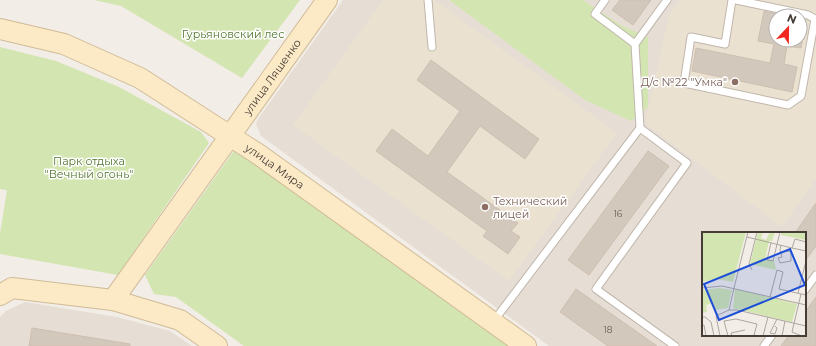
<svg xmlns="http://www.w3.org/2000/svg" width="816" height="346" viewBox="0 0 816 346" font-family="Montserrat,sans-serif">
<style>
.residential{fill:#e6ded4;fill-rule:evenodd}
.education{fill:#ebe1d1;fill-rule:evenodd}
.green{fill:#d3e5b0}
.building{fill:#d3c8bc;stroke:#cebfb0}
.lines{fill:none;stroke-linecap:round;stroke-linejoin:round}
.lane-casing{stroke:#c0b7ac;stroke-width:9}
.secondary-casing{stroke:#d0bb98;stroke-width:22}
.lane{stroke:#fff;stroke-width:7}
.secondary{stroke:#fce9c6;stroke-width:20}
.education-dot{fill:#8d6e63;stroke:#fff;stroke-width:1.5}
.labels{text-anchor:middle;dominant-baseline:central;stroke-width:3;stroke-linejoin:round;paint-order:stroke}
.number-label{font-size:9px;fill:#686058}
.park-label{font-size:11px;fill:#4f742c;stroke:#fff}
.street-label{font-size:11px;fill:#453d36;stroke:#fff}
.education-label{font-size:11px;fill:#785e54;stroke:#fff;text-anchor:end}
.inset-road{fill:none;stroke:#ada7a0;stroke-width:1}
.view{fill:#1d4ed8;fill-opacity:0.15;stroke:#1d4ed8;stroke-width:2}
.inset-edge{fill:none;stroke:#453d36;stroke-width:2}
</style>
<rect width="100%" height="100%" fill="#f2ede6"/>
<g class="residential">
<path d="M343,0H816V346H549L261,136L256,124L258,119ZM776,16H800V40H776ZM703,233H805V335H703Z"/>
<path d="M25,302L117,317L170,331L192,346H0V317L6,311Z"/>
</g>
<g class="education">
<path d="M383,0H434L617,133L509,281L293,125Z"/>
<path d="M680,0H816V178L782,227L645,123L669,16ZM776,16H800V40H776Z"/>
</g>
<g class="green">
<path d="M94,0H300L242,78L121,6Z"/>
<path d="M449,0H583L622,26L648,37V107L631,121L585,100Z"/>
<path d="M0,47L56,61L119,87L201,132L209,143L118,275L0,254V234L7,190L0,189Z"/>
<path d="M236,148L512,346H244L176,297L154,294L145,275Z"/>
</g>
<g class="building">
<path d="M620,0H651L633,25L612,10Z"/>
<path d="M764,11L787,16H776V40H800V19L806,20L801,48L787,46L784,64L797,67L792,92L692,71L696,48L770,63L774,44L758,41Z"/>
<path d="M431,60L539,139L525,159L480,126L447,172L518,223L511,231L520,237L508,254L483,236L487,231L376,151L392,129L428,156L460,111L417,80Z"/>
<path d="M648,151L669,166L589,275L568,260Z"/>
<path d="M816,203V246L805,261V233H795Z"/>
<path d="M576,289L657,346H608L560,312Z"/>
<path d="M816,297V346H781L789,335H805V312Z"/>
<path d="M32,328L130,344V346H29Z"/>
</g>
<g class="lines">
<defs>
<g id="lane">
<path d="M428,0L432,47"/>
<path d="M605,0L595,14L635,44L667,0"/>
<path d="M732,0L725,44L691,37L684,83L788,105L801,96L815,19L808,15L736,0"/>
<path d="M635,44L640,128"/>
<path d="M805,290L816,275"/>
<path d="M493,322L640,128L687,163L596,289L675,346"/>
<path d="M764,346L772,335"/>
</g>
<g id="secondary">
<path id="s1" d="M0,29L64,44L140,78L258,154L526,346"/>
<path d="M0,295L12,288L113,300L180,320L217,346"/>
<path id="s2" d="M113,300L327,0"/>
</g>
</defs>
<use href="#lane" class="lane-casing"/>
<use href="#secondary" class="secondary-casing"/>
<use href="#lane" class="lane"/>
<use href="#secondary" class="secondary"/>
</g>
<g class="education-dot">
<circle cx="735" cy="82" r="4"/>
<circle cx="485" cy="207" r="4"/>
</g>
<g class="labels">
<g class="number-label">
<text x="618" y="213">16</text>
<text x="608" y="329">18</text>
</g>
<g class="park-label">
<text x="233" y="34">Гурьяновский лес</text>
<text x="89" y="161">Парк отдыха<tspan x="89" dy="13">"Вечный огонь"</tspan></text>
</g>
<g class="street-label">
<text stroke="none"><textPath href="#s2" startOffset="274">улица Ляшенко</textPath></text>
<text stroke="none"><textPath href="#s1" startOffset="310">улица Мира</textPath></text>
</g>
<g class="education-label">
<text x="727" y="82">Д/с №22 "Умка"</text>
<text x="493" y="201" text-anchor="start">Технический<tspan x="493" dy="13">лицей</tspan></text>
</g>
</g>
<g transform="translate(702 232)">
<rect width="104" height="104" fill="#f2ede6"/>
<path d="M0,0H44L31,50L15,47L0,50ZM56,0H61L59,6L64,8L68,0H73L70,9H67L63,27L72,28L74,38L48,32ZM80,0H104V8L79,3ZM18,56L30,58L26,76L13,78L11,71L4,73L5,80L0,81V58ZM33,57L95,72L90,90L31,76Z" fill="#d3e5b0"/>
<path class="inset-road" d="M45,5L90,16L93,7L104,10M69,11L65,28L71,29L78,0M79,13L78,18L80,25L76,26L78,31L89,29V19L79,20M90,16L104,19M50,38L47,32L55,0M0,56L20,54L104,73M32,56L46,0M96,61L104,29M99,62L90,100L100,104M68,65L75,38L81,40L77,57L104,63M27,78L32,56M0,85H3L9,90L12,104M0,94L2,93L4,104M73,94L75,96L73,102L68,101L75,87M18,104L14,84L27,78H35L104,94M26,104L22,89L34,87L55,92L52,103L57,104M30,104L29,101L43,98M61,104L66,85M80,104L83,89"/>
<path class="view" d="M88,17L103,53L17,88L2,52Z"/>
<rect width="104" height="104" class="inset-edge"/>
</g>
<g transform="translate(788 28) rotate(22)"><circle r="19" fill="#ffffff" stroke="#b5b1af"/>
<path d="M0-3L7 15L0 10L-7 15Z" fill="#f0281f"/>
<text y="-6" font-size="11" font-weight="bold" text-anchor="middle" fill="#453d36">N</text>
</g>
</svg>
